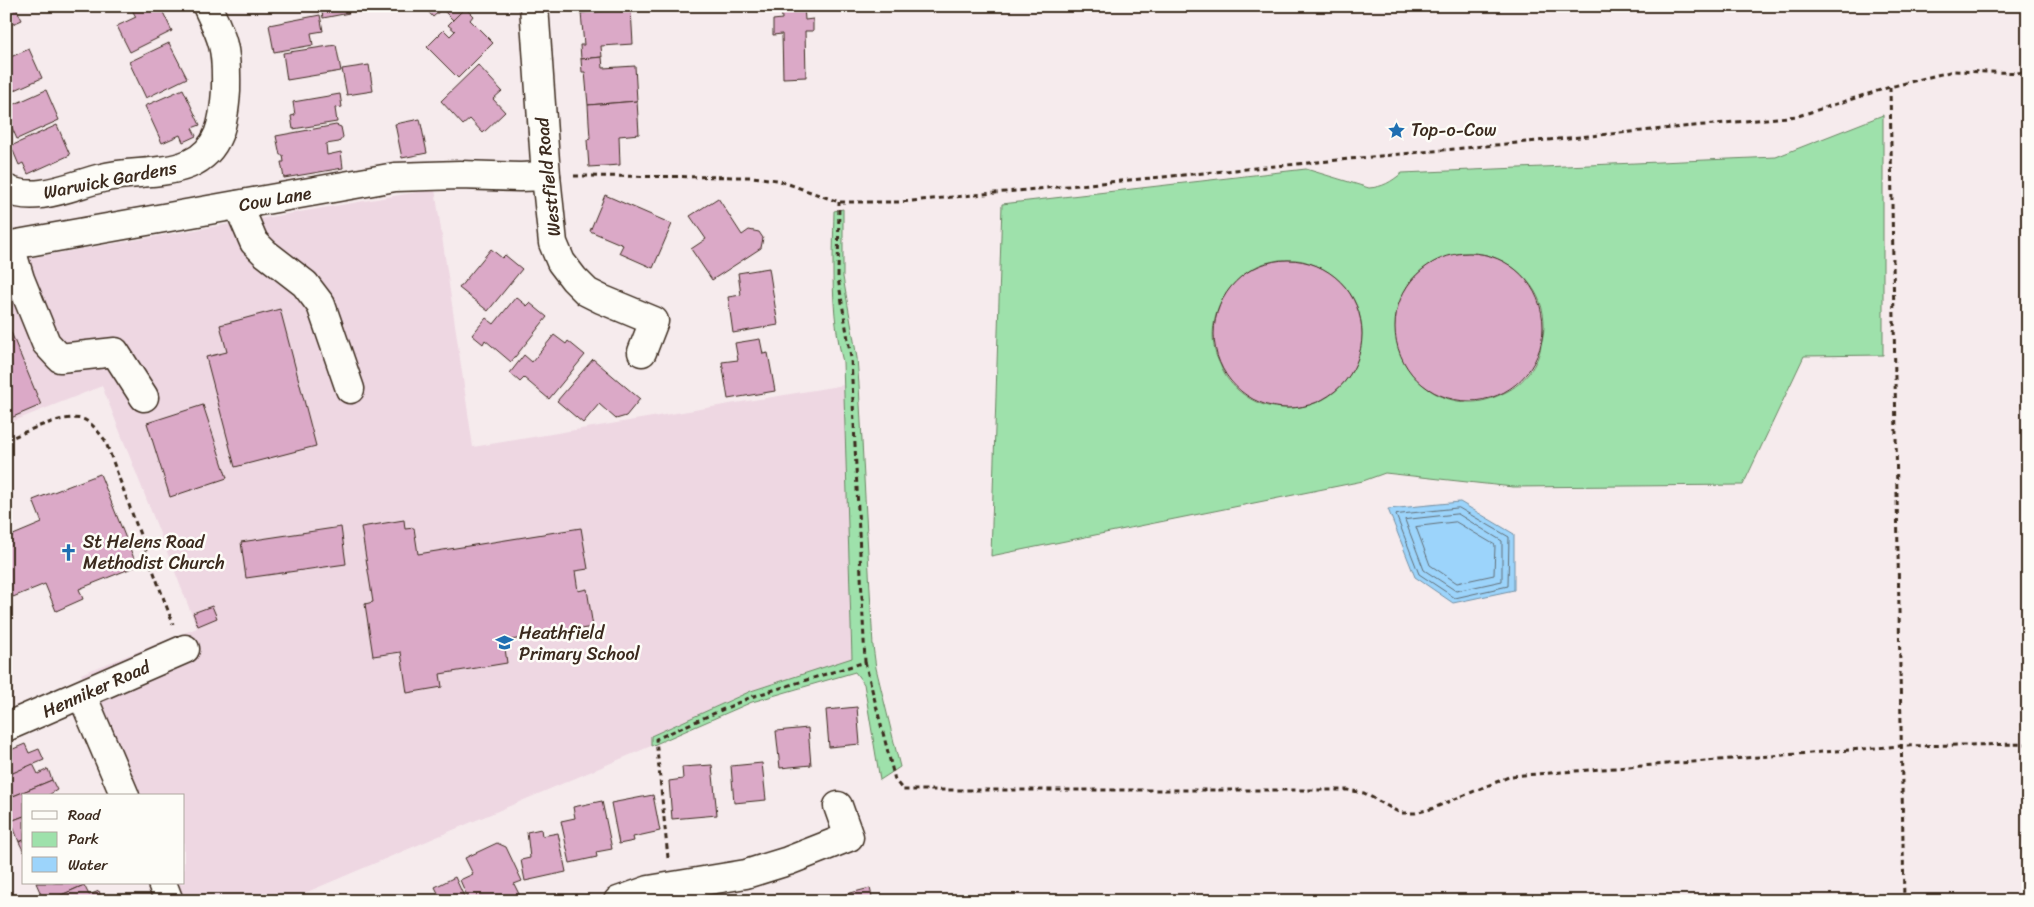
<svg xmlns="http://www.w3.org/2000/svg" width="2034" height="907" viewBox="0 0 2034 907" font-family="Sriracha,sans-serif">
<style>
.built{fill:#eed7e2}
.green{fill:#9ee1ab;stroke:#6c8664;fill-rule:evenodd}
.water{fill:#9cd4fb;stroke:#7590a3}
.lines{fill:none;stroke-linecap:round;stroke-linejoin:round}
.shore{stroke:#626e76;stroke-width:1}
.building{fill:#dba9c7;stroke:#3b2a1e}
.minor-casing{stroke:#3b2a1e;stroke-width:31}
.path{stroke:#3b2a1e;stroke-width:3;stroke-dasharray:5 4;stroke-linecap:butt}
.minor{stroke:#fdfcf7;stroke-width:28}
.labels{text-anchor:middle;dominant-baseline:central;stroke-width:5;stroke-linejoin:round;paint-order:stroke}
.poi-label{font-size:18px;fill:#3b2a1e;stroke:#fdfcf7;text-anchor:start}
.street-label{font-size:18px;fill:#3b2a1e;stroke:#fdfcf7}
</style>
<rect width="100%" height="100%" fill="#f6ebed"/>
<filter id="ink" filterUnits="userSpaceOnUse"><feTurbulence type="fractalNoise" baseFrequency=".02" numOctaves="2"/><feDisplacementMap in="SourceGraphic" scale="10" xChannelSelector="R" yChannelSelector="G"/><feConvolveMatrix kernelMatrix="1 2 1 2 8 2 1 2 1" color-interpolation-filters="sRGB"/></filter>
<g filter="url(#ink)">
<path class="built" d="M435,189L473,447L844,385L852,659L751,691L651,736V746L286,901H179L172,883H184V796H134L81,674L197,628L102,386L6,424V262Z"/>
<g class="green">
<path d="M1883,115V355L1804,356L1743,485L1513,487L1385,473L1363,481L991,556L1002,204L1306,169L1369,188C1383,187 1391,182 1402,173L1776,157ZM1461,253C1469,253 1479,253 1487,255C1518,264 1545,292 1544,326C1544,333 1542,339 1541,345C1539,364 1523,384 1506,392C1494,398 1481,403 1467,402C1418,400 1386,351 1399,306C1402,295 1408,282 1417,274C1430,262 1445,257 1461,253ZM1279,260C1288,260 1298,259 1306,262C1400,291 1367,426 1268,406C1250,402 1229,386 1222,369C1220,363 1216,357 1215,351C1207,318 1225,284 1254,268C1261,263 1271,262 1279,260Z"/>
<path d="M843,209V277L857,358L859,385L873,646L876,668L900,767L880,780L864,684L855,672L752,702L651,746V736L751,691L852,658L843,362C830,311 833,263 834,211Z"/>
</g>
<path class="water" d="M1460,502L1514,534V590L1453,603L1415,577L1388,509Z"/>
<g class="lines">
<g class="shore">
<path d="M1459,508L1509,537L1508,586L1455,598L1419,574L1396,515Z"/>
<path d="M1458,514L1502,541V581L1456,591L1424,570L1405,520Z"/>
<path d="M1456,522L1495,545L1494,575L1457,583L1430,565L1416,527Z"/>
</g>
</g>
<g class="building">
<path d="M6,6H15L22,20L6,27Z"/>
<path d="M134,6H160L172,31L130,52L117,26L136,17L131,8Z"/>
<path d="M321,6H348L349,13L323,18Z"/>
<path d="M423,6H467L453,20L442,9L433,17Z"/>
<path d="M577,6H598L599,12L577,13Z"/>
<path d="M781,6H804L805,20L813,19V31H805L806,77L783,78L782,34L773,35V20L782,19Z"/>
<path d="M465,8L473,16L470,20L493,43L458,78L427,47L444,30L450,36L455,31L448,25Z"/>
<path d="M631,9L633,44L601,46L602,57L581,59L580,45H584L581,13Z"/>
<path d="M320,15L323,31L311,33L313,45L274,52L269,25Z"/>
<path d="M169,43L187,78L146,98L129,62Z"/>
<path d="M336,45L341,71L287,80L283,53Z"/>
<path d="M29,49L42,78L6,94V59Z"/>
<path d="M602,57L603,68L635,66L637,101L588,105L585,72H582L581,59Z"/>
<path d="M369,65L373,91L347,95L342,69Z"/>
<path d="M478,65L502,91L493,99L505,112L483,133L470,119L463,125L441,101Z"/>
<path d="M183,89L200,125L192,128L196,136L183,142L180,135L162,143L145,106Z"/>
<path d="M46,90L59,120L17,139L12,128L8,130L6,126V108Z"/>
<path d="M340,94L342,107L335,108L337,122L293,129L291,116L295,115L293,102Z"/>
<path d="M637,101L639,134L619,136L620,165L589,167L587,140L590,139L588,105Z"/>
<path d="M420,119L427,153L402,158L395,124Z"/>
<path d="M57,125L70,155L28,174L23,163L19,165L11,146Z"/>
<path d="M336,125L341,127L343,137L339,142L326,144L327,155L341,152L343,168L284,178L281,162H284L283,155H280L276,136Z"/>
<path d="M605,195L672,224L653,268L619,253L623,245L590,231Z"/>
<path d="M718,198L742,235L749,230L759,232L763,238L761,248L712,280L691,249L706,239L690,216Z"/>
<path d="M491,249L502,258L505,255L522,269L488,311L459,288Z"/>
<circle cx="1469" cy="327" r="74"/>
<circle cx="1288" cy="334" r="74"/>
<path d="M769,268L778,325L733,333L728,297L741,295L738,273Z"/>
<path d="M516,297L527,306L530,303L547,317L511,362L485,340L483,344L472,335L486,318L494,324Z"/>
<path d="M280,309L316,446L235,467L206,357L227,352L220,325Z"/>
<path d="M6,320L41,405L6,420Z"/>
<path d="M554,335L566,344L568,341L585,355L549,399L524,378L520,382L510,373L524,355L532,362Z"/>
<path d="M760,339L763,354L768,353L775,391L728,399L722,362L738,360L735,343Z"/>
<path d="M593,359L640,399L626,416L616,419L599,404L583,423L557,401Z"/>
<path d="M203,405L227,478L170,497L147,423Z"/>
<path d="M100,474L137,566L79,589L83,599L56,611L45,584L13,597L6,581V538L42,523L33,500Z"/>
<path d="M404,520L405,529L414,528L418,554L581,528L588,569L575,571L578,591L587,589L593,627L504,641L507,663L440,674L442,687L407,693L401,652L373,656L365,604L373,602L361,527Z"/>
<path d="M341,527L346,564L246,578L241,542Z"/>
<path d="M212,606L217,618L198,626L193,613Z"/>
<path d="M857,707L860,744L829,747L826,710Z"/>
<path d="M808,728L811,765L780,768L776,731Z"/>
<path d="M25,744L29,753L39,749L44,760L6,776V752Z"/>
<path d="M762,763L766,800L734,803L731,766Z"/>
<path d="M33,764L38,774L48,769L52,780L6,799V776Z"/>
<path d="M712,765L717,815L672,819L669,781L683,779L682,767Z"/>
<path d="M52,780L57,790L47,796H24V816L11,821L6,811V799Z"/>
<path d="M653,795L660,831L633,837L634,841L619,844L611,803Z"/>
<path d="M602,801L612,849L596,852L597,857L570,863L561,821L575,818L573,807Z"/>
<path d="M24,816V840L19,842L11,821Z"/>
<path d="M541,829L542,836L558,833L566,872L525,881L521,860L530,858L527,832Z"/>
<path d="M24,840V852L19,842Z"/>
<path d="M497,843L506,847L522,881L514,884L520,896L510,901H469L460,880L473,874L465,858Z"/>
<path d="M455,877L466,901H427L439,895L435,887Z"/>
<path d="M36,883H84V885L48,901H44Z"/>
<path d="M84,885L89,895L99,891L103,901H48Z"/>
<path d="M870,888L873,901H836L835,897Z"/>
</g>
<g class="lines">
<defs>
<g id="minor">
<path d="M534,6L546,176L553,243L561,262L574,279L587,292L601,299L654,321L642,352"/>
<path d="M6,189C36,204 72,185 102,178C130,171 162,175 189,164C220,151 224,121 226,91C226,76 227,60 223,45C220,32 213,19 207,6"/>
<path d="M238,205L254,242L265,253L305,284L321,305L350,389"/>
<path d="M6,246L395,177L460,175L520,177L546,176"/>
<path d="M10,246L20,279L46,343L60,358L115,352L144,397"/>
<path d="M82,695L125,796"/>
<path d="M6,727L185,649"/>
<path d="M162,883L169,901"/>
<path d="M618,901L649,890L746,874L788,861L849,837L838,806"/>
</g>
</defs>
<use href="#minor" class="minor-casing"/>
<g class="path">
<path d="M1890,87L1904,901"/>
<path d="M574,176L752,177L777,180L839,202H901L1798,116L1890,87L1953,71L2028,73"/>
<path d="M6,440C26,432 65,412 85,420C93,424 99,433 105,440L173,624"/>
<path d="M865,662L895,780L903,790H1348L1364,793L1400,813H1415L1431,809L1511,776L1901,746L2028,744"/>
<path d="M668,858L656,739L751,697L865,662L851,358L838,278L839,202"/>
</g>
<use href="#minor" class="minor"/>
</g>
</g>
<defs>
<symbol id="sight-bare" viewBox="-9 -9 18 18"><path d="M0-6L1.8-2.2L6-1.7L2.9 1.2L3.7 5.4L0 3.3L-3.7 5.4L-2.9 1.2L-6-1.7L-1.8-2.2Z" fill="#1f6fb2" stroke="#fdfcf7" stroke-width="2.5" paint-order="stroke"/></symbol>
<symbol id="church-bare" viewBox="-9 -9 18 18"><path d="M-1.2-6h2.4v3.5h3.3v2.4h-3.3V6h-2.4V-.1h-3.3v-2.4h3.3Z" fill="#1f6fb2" stroke="#fdfcf7" stroke-width="2.5" paint-order="stroke"/></symbol>
<symbol id="school-bare" viewBox="-9 -9 18 18"><path d="M0-5L7-2L0 1L-7-2ZM-4 1L0 2.5L4 1V4Q0 6-4 4Z" fill="#1f6fb2" stroke="#fdfcf7" stroke-width="2.5" paint-order="stroke"/></symbol>
</defs>
<g fill-rule="evenodd">
<use href="#sight-bare" x="1384" y="118" width="25" height="25"/>
<use href="#church-bare" x="56" y="540" width="25" height="25"/>
<use href="#school-bare" x="492" y="630" width="25" height="25"/>
</g>
<g class="labels">
<g class="poi-label">
<text x="1411" y="130">Top-o-Cow</text>
<text x="83" y="542">St Helens Road<tspan x="83" dy="21">Methodist Church</tspan></text>
<text x="519" y="633">Heathfield<tspan x="519" dy="21">Primary School</tspan></text>
</g>
<g class="street-label">
<text transform="translate(548 177) rotate(-96)">Westfield Road</text>
<text transform="translate(110 180) rotate(-11)">Warwick Gardens</text>
<text transform="translate(275 199) rotate(-10)">Cow Lane</text>
<text transform="translate(96 689) rotate(-24)">Henniker Road</text>
</g>
</g>
<rect width="2034" height="907" fill="none" stroke="#fdfcf7" stroke-width="25"/>
<rect x="12" y="12" width="2009" height="882" fill="none" stroke="#3b2a1e" stroke-width="2" filter="url(#ink)"/>
<rect x="22" y="794" width="162" height="90" fill="#fdfcf7" stroke="#afa8a0"/>
<rect x="32" y="811" width="25" height="8" fill="#fdfcf7" stroke="#afa8a0"/>
<text x="68" y="820" font-size="15" fill="#3b2a1e">Road</text>
<rect x="32" y="832" width="25" height="15" fill="#9ee1ab" stroke="#afa8a0"/>
<text x="68" y="844" font-size="15" fill="#3b2a1e">Park</text>
<rect x="32" y="857" width="25" height="15" fill="#9cd4fb" stroke="#afa8a0"/>
<text x="68" y="870" font-size="15" fill="#3b2a1e">Water</text>
</svg>
